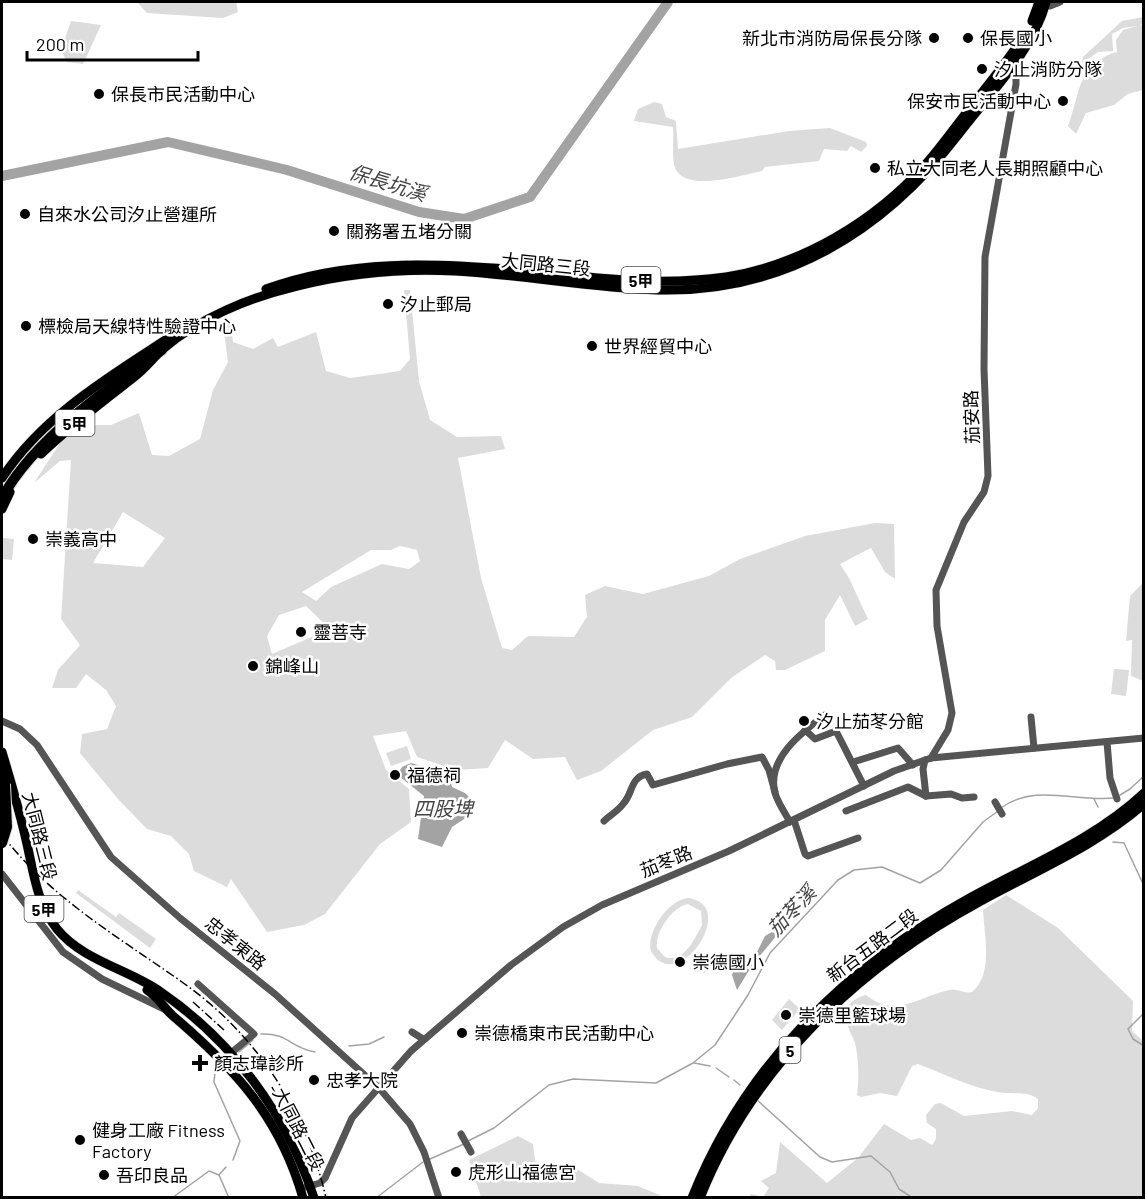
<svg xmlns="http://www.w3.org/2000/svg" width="1145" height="1199" viewBox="0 0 1145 1199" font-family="Barlow,'Noto Sans TC',sans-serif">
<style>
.green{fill:#dcdcdc;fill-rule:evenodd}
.water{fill:#a3a3a3}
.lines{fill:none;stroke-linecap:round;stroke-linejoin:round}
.stream{stroke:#a3a3a3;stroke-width:1.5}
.river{stroke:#a3a3a3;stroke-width:10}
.major-casing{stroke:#dbdbdb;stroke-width:10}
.highway-casing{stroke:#dbdbdb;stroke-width:12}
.minor{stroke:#555;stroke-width:7}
.major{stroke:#000;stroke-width:9}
.highway{stroke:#000;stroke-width:10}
.rail{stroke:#000;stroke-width:1.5;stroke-dasharray:9 3 1.5 3;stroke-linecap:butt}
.highway-bridge-casing{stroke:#dbdbdb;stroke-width:12;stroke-linecap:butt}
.highway-bridge{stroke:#000;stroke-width:10}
.poi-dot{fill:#000;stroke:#fff;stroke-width:2}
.labels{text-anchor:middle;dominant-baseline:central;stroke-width:5;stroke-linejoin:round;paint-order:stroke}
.shield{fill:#fff;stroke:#4c4c4c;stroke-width:1.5}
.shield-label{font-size:16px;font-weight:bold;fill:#000}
.poi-label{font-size:18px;fill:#000;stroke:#fff;text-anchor:start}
.street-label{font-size:18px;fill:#000;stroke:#fff}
.water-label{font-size:20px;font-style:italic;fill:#444;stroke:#fff}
</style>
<rect width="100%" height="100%" fill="#fff"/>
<g class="green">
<path d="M137,2H236L238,12L223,18L147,13Z"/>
<path d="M1143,17V24L1140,25L1143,26V90L1128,94L1114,105L1086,113L1076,134L1068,126C1081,92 1077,63 1117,52L1116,40L1123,30L1137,26L1123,28L1112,34L1113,51L1098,52L1082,63L1083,57L1122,21Z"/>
<path d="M71,21L101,25L83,64L67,62L61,50Z"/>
<path d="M654,102L662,104L666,117L676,121L678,149L789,131L830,128L866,142L867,146L861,152L851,146L847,151L824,149L819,161L765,167L762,171C742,175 689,192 676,170C671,160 674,139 673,127L634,121L638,109Z"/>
<path d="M404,290H410L419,381L430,420L457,437L501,436L505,449L458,458L481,578L502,648L512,650L528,636L574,637L587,617L585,595L605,586L643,594L709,576L740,559L805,536L875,523L894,524L895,579L885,572L871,548L840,564L849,578L868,619L855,626L840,595L825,620V651L785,670H776L775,661L765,655L731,678L692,717L653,730L601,771L577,780L565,757L533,759L505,740L488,768L456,770L417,757L406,731L373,736L386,770L409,789L411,822L380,844L325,914L304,925L267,932L231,879L227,887L194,871L189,854L171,836L147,829L118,799L80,753L82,734L107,729L116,706L106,690L86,674L76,688H52L58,670L80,645L61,619L71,460L60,461L34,483L62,440L83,425H111L139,413L152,455L169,456L200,439L213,390L228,362L223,325L231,322L233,342L253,349L273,338L278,347L316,332L326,371L350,378L400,371L410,359ZM123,512L165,538L143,567L93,563ZM400,546L417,550L420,561L409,569L382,564L331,587L316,601L302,592L371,550H391ZM306,606L330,629L272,654L267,636L279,615Z"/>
<path d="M2,538L14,539L12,560L2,559Z"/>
<path d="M1143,583V681L1131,676L1132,640L1126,641L1130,596Z"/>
<path d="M1114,669L1129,670L1126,696L1111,694Z"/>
<path d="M407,746L411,759L391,766L386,753Z"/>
<path d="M78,890L116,917L119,913L156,939L150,948L76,893Z"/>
<path d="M1006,895L1058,928L1133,1001L1132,1031L1143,1041V1197H749L751,1194L763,1197L769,1188L761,1181L776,1173L780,1142L827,1183L858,1158L884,1124L911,1140L920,1138L932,1145L936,1139V1129L927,1123L926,1115L935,1104L941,1103L964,1116L1012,1111L1032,1115L1038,1108V1099C1027,1090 1011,1095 997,1092C969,1087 945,1074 918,1064L912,1066L897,1096L880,1093L861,1097L857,1095C859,1078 859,1060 855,1043C852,1034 843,1020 845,1012C846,1004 859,996 866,995C895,1019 918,997 949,990C957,988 964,994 972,992C994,974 984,935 983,910Z"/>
<path d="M688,898C741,905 676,998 651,951C646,932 668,900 688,898ZM688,904L701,911L702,925C694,940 684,963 665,957L657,948C655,932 672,907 688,904Z"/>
<path d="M694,952L709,955L705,973L690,970Z"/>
<path d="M789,999L800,1009L782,1030L772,1020Z"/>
<path d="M518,1136L533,1144C536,1169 535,1172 561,1179L577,1169L599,1183L638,1186L664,1197H481L469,1160Z"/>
</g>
<g class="water">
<path d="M411,763L446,773L449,776L452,787L465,793L475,803L473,813L452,827L442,847L418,839L424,796L400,777L399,772L402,767Z"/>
<path d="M772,932L778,934L753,964L737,990L732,975L733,972L757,952L765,936Z"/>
</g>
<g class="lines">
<g class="stream">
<path d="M1120,795L1130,789L1144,776"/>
<path d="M1094,799L1098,807"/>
<path d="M1001,808C1035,783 1074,802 1113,798"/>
<path d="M1113,842L1124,843L1144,886"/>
<path d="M1144,1013L1128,1029L1133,1039L1144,1046"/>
<path d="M261,1034C289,1033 290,1048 315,1052"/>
<path d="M349,1046L369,1044L384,1037"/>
<path d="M239,1052L253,1040"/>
<path d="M694,1063L710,1066"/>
<path d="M221,1067L215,1072L214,1082L240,1141L233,1160"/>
<path d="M716,1068L729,1077"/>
<path d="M734,1080L740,1085"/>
<path d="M757,1100L820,1157L832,1162L871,1156L890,1172L899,1189L913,1198"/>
<path d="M468,1141L494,1128L549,1085L573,1079L656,1083L693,1063L715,1045L748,995L770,953L838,880L854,870L882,867L920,883L941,870L983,822L998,811"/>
<path d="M430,1159L464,1144"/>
<path d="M219,1175L226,1167"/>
<path d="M172,1198L209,1171L219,1175L229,1198"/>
<path d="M376,1198L423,1162"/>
</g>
<path class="river" d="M2,176L168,142L287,170L419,212L464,219L530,197L668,2"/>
<defs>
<g id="major">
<path d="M1032,21L1039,2"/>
<path d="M266,289C348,259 433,263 518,270C587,277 657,287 726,277C801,265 874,222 925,165C941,147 955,127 970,108C986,87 1004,66 1019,43"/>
<path d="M41,454C70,426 102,402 133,378C145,369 153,358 163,349C199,318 251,297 297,286C349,273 402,268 456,271C524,275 591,288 658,290C784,293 883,232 958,135C988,95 1033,52 1046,2"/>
<path d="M2,478C43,415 112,375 173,335"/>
<path d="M2,509L10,492"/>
<path d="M2,752C11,782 20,813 27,844C34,875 37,903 57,929C81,959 126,969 158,990C232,1040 286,1113 314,1198"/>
<path d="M147,990C158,997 164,1008 173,1016C235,1069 280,1117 303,1198"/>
<path d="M692,1198C744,1067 846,966 968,899C1027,866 1094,840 1144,793"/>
<path d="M700,1198C752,1067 858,968 979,902C1035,871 1096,846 1144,804"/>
</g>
<g id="highway">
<path d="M2,498C34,439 108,388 162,350"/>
<path d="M2,772L5,784"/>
</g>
</defs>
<use href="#major" class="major-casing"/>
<use href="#highway" class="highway-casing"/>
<g class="minor">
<path d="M1040,5L1050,6L1060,2"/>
<path d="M1031,717L1034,748"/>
<path d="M2,721L20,729L37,745L111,857L180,918L275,994L379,1088L410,1124L424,1152L439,1198"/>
<path d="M805,730L815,739L836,731L864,786"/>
<path d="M1107,742L1110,778L1117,799"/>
<path d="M931,758L948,730L952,713L937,626L936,590L964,522L984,492L988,476L984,369L985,257L1016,84V74L1008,67"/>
<path d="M925,760L923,769L926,796L951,794L962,798L974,797"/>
<path d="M853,762L898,748L913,765"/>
<path d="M995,802L1002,814"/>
<path d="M846,811L908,787L926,796"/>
<path d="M794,820L805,854L808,856L858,838"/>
<path d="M604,821C610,815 618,811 623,804C633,794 630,777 647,774L653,785L727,764L762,757L769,770L775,792"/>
<path d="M790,822C785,813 778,803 775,793C766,759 802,732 825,715"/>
<path d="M2,874L63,952L102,979L164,1009"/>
<path d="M198,984L254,1034L231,1053"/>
<path d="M412,1032L423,1039"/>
<path d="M461,1134L471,1152"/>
<path d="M306,1187L320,1183L325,1178L352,1118L411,1051L511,965L563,927L602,905L729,851L894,771L931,758L1144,738"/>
</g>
<use href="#major" class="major"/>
<use href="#highway" class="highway"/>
<g class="rail">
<path d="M2,835C52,899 117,936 182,982C256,1034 306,1110 326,1198"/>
<path d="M193,1002L224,1030"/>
<path d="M272,1087L298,1138"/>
</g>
<defs>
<path id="highway-bridge" d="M2,843L7,827L5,784"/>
</defs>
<use href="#highway-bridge" class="highway-bridge-casing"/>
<use href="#highway-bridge" class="highway-bridge"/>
</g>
<g class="poi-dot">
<circle cx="934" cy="38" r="6"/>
<circle cx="968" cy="38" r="6"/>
<circle cx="982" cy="69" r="6"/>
<circle cx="99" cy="94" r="6"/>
<circle cx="1063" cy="101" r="6"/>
<circle cx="875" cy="168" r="6"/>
<circle cx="25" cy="214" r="6"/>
<circle cx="334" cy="231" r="6"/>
<circle cx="388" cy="304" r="6"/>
<circle cx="26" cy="326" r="6"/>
<circle cx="592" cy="346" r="6"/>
<circle cx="33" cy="539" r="6"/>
<circle cx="301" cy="632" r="6"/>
<circle cx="253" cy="666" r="6"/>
<circle cx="804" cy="721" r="6"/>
<circle cx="395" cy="775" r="6"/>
<circle cx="680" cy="962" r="6"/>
<circle cx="786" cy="1015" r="6"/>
<circle cx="462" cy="1033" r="6"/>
<path d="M197 1054h6v6h6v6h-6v6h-6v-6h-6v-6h6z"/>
<circle cx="314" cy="1080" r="6"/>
<circle cx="80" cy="1140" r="6"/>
<circle cx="456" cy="1172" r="6"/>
<circle cx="104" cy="1175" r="6"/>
</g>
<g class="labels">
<g class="shield">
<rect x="621.5" y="267" width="39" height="26" rx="4.5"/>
<rect x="55.5" y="410" width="39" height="26" rx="4.5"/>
<rect x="24.5" y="896" width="39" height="26" rx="4.5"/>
<rect x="779.5" y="1037" width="21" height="26" rx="4.5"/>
</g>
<g class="shield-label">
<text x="641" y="280">5甲</text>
<text x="75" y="423">5甲</text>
<text x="44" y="909">5甲</text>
<text x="790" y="1050">5</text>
</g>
<g class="poi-label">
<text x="922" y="38" text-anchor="end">新北市消防局保長分隊</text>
<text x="980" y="38">保長國小</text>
<text x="994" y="69">汐止消防分隊</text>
<text x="111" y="94">保長市民活動中心</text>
<text x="1051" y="101" text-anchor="end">保安市民活動中心</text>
<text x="887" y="168">私立大同老人長期照顧中心</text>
<text x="37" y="214">自來水公司汐止營運所</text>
<text x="346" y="231">關務署五堵分關</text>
<text x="400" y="304">汐止郵局</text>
<text x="38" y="326">標檢局天線特性驗證中心</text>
<text x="604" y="346">世界經貿中心</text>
<text x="45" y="539">崇義高中</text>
<text x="313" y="632">靈菩寺</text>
<text x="265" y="666">錦峰山</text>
<text x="816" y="721">汐止茄苳分館</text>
<text x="407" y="775">福德祠</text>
<text x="692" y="962">崇德國小</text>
<text x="798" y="1015">崇德里籃球場</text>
<text x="474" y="1033">崇德橋東市民活動中心</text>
<text x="214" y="1063">顏志瑋診所</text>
<text x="326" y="1080">忠孝大院</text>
<text x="92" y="1130">健身工廠 Fitness<tspan x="92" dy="21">Factory</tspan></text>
<text x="468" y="1172">虎形山福德宮</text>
<text x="116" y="1175">吾印良品</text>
</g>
<g class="street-label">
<text transform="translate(546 264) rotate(6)">大同路三段</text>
<text transform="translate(971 417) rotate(-92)">茄安路</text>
<text transform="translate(40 836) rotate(76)">大同路三段</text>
<text transform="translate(666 861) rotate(-22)">茄苳路</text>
<text transform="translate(236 943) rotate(39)">忠孝東路</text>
<text transform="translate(872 945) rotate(-37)">新台五路二段</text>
<text transform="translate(299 1129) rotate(63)">大同路二段</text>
</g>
<g class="water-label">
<text transform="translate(388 182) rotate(17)">保長坑溪</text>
<text x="443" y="808">四股埤</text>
<text transform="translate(791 910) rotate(-47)">茄苳溪</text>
</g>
</g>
<rect width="1145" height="1199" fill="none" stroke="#000000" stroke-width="6"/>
<path d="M27 51v9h171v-9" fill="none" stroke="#000000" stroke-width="3"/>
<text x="36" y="51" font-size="18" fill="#000000" stroke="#ffffff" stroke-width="4.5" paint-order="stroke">200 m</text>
</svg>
